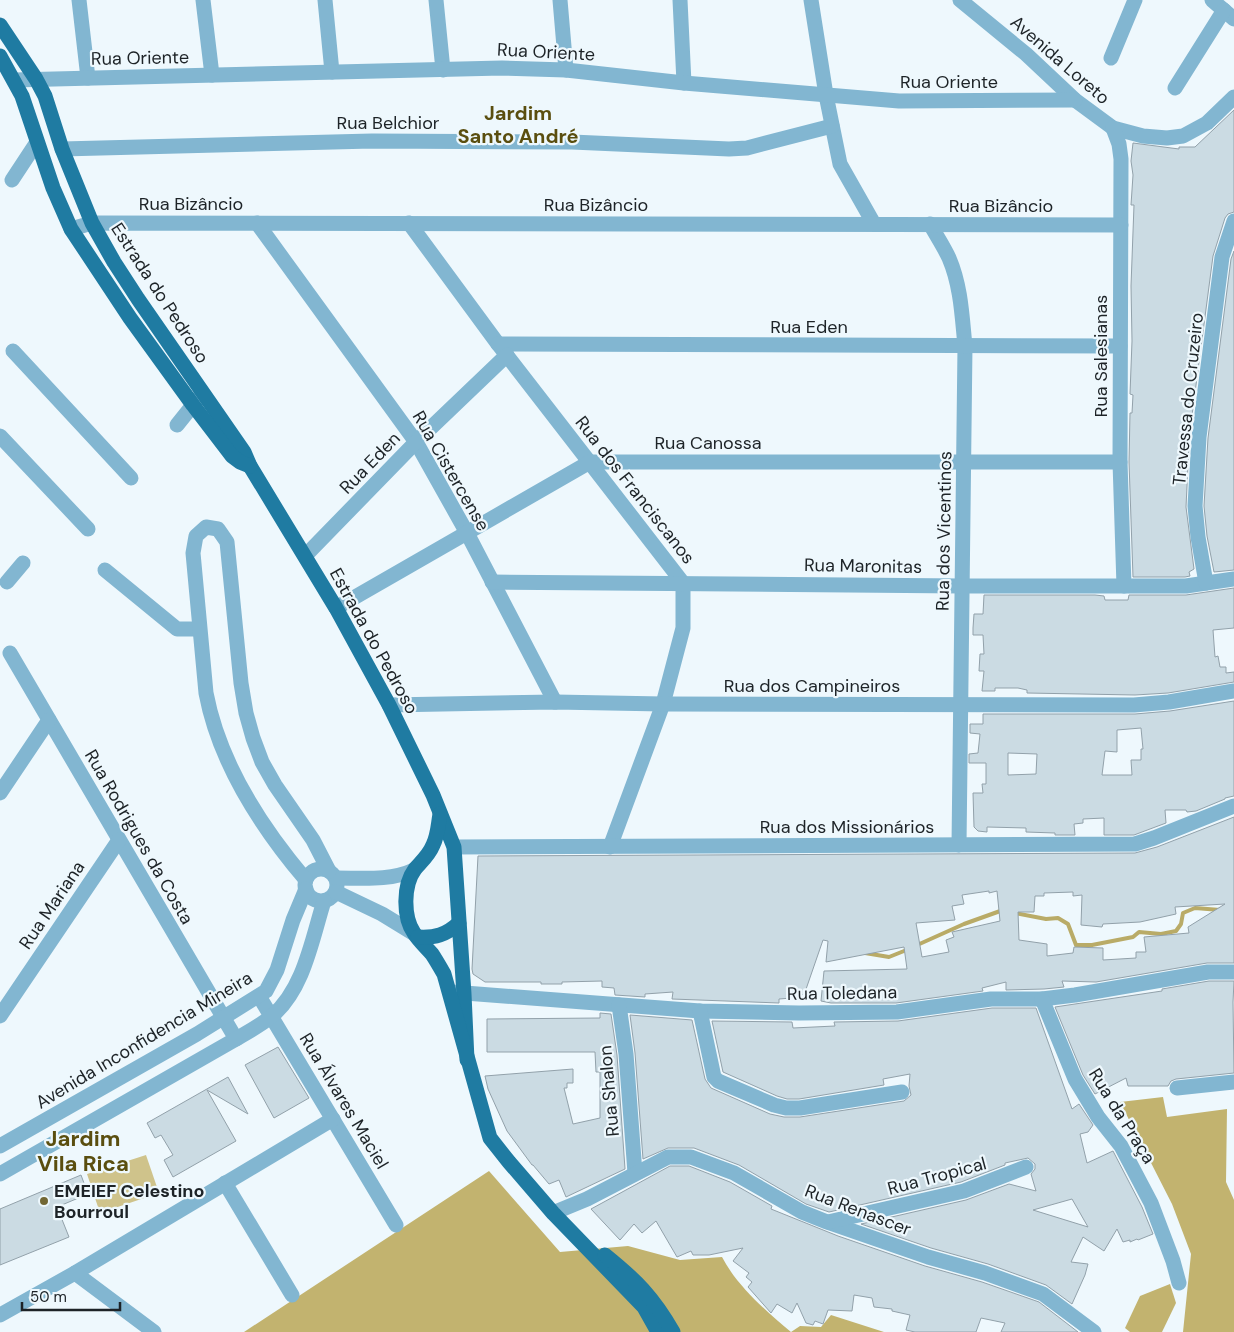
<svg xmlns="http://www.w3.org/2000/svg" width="1234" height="1332" viewBox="0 0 1234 1332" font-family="'DM Sans',sans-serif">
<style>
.green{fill:#cfc38b}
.forest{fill:#c2b36f}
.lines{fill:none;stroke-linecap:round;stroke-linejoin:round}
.stream{stroke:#b9ab67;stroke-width:4}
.building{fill:#cbdbe3;stroke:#92a1aa;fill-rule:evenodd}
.minor{stroke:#82b6d1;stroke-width:15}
.major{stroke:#1f7ba2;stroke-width:15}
.poi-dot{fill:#726734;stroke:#eef8fd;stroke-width:2}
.labels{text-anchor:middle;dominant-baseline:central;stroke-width:4.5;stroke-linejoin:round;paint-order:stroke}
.street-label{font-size:18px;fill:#1d2327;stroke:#eef8fd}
.poi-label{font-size:18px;font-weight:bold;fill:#1d2327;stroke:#eef8fd;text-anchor:start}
.quarter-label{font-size:20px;font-weight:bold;fill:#5a4e0f;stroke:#eef8fd}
.district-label{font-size:22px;font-weight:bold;fill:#5a4e0f;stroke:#eef8fd}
</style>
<rect width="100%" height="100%" fill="#eef8fd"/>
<path class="green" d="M146,1155L159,1193L100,1213L87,1174Z"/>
<g class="forest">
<path d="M1163,1097L1167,1117L1227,1109L1226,1182L1234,1200V1332H1183L1191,1254L1172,1204L1120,1102Z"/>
<path d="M489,1171L560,1252L628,1246L680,1260L722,1257C737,1286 766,1311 791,1332L800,1326L821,1327L831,1315L884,1332H244Z"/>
<path d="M1170,1284L1176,1303L1162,1332H1130L1125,1328L1140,1296Z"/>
</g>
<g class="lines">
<g class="stream">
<path d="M1015,913L1046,919L1058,918L1068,924L1076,945H1092L1133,937L1139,932L1161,934L1176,931L1181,924L1183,913L1195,908L1220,910"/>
<path d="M915,946L964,924L1003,910"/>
<path d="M865,953L889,957L909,949"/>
</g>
</g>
<g class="building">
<path d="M1234,110V212L1228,214L1225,218L1213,256L1191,423L1187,422L1184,444H1189L1186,507L1194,569L1189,572L1190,576L1185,577H1133L1129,462L1130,413H1132L1133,395L1130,394L1132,341L1131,286L1134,205H1131L1133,175L1131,161L1133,143L1179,149V147H1195Z"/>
<path d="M1234,251V570L1214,572L1207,536L1204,506L1208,438L1231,259Z"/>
<path d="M1234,588V628L1213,630L1215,657L1218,656L1220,667H1226V673L1234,672V682L1168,693L1135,695L1027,693V690L1018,688H995V691H982L984,671H979L980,654H984L983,635H973V628L974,614H983L984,595H1095L1104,596L1105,600H1128L1129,595H1186Z"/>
<path d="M1234,701V796L1225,798V799L1196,811L1187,812L1186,810H1165L1166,823L1134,835H1104V818L1083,819V823L1074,824L1075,835H1055V833L1026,832V828L987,827V832L978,831L974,827L973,793H983L982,784H986V763H969V754L978,753L980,734L970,733V724H983V714H1135L1170,711ZM1141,728L1143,749H1141V760H1131L1132,775H1102L1105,751L1117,752V730ZM1008,753L1037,754L1036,774L1008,775Z"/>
<path d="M1234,817V963H1207L1096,982L1062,981L1064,987L1044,989L1006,990V982L982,988L983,991L896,1003H831L821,1001L824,971L907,969L904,947L826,962L828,941L823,940L804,995L792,992V998L779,999V1003L672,999L673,992L645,994V997L615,995L614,988L602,987V981L562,982V984H541V982H485L473,974L472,969L478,856L1135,853L1157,847ZM989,891V893L997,891L1000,921L952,932L954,937L946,940L949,952L922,957L916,923L955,920L952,906L964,904L962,895ZM1073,892V896L1082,895L1081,925L1102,927L1103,924L1140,922L1176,914L1175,907L1225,904L1188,927L1189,933L1144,937L1146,952H1136V958L1103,960V948L1074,947L1073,953L1047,956V944L1019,940L1018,912H1034L1035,896H1044V893Z"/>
<path d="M1209,981H1234L1233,1002L1234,1073L1176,1079L1171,1081L1168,1086H1128L1126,1078L1095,1094L1083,1075L1055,1007L1162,991V989Z"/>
<path d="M992,1008H1036L1072,1109L1079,1104L1093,1125L1088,1132L1080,1134L1087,1163L1113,1151L1142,1207L1153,1234L1138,1240L1137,1239L1130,1242V1240L1123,1242L1117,1229L1104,1251L1083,1237L1071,1262L1088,1264L1085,1275L1072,1304L1046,1285L988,1264L931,1248L861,1224L966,1200L1009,1184L1036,1191L1031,1174L1035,1169V1164L1028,1158L1005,1163V1165L961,1182L829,1212L806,1204L739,1165L694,1148H668L643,1159L635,1053L630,1015L692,1020L705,1079L711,1088L770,1114L784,1117H800L904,1101L911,1095L909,1086L910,1074L883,1079L884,1085L799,1099H787L777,1096L723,1072L712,1021L792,1022L793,1028L835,1026L834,1022L898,1021ZM1072,1199L1088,1227L1033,1210Z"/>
<path d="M600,1013L611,1014L617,1055L625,1169L566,1197L559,1180L549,1184L533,1165H532L507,1131L488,1089L485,1076L573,1069V1083H567V1088H564L573,1124L600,1118V1072H596L595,1052H487V1019L600,1018Z"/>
<path d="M278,1047L309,1098L274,1118L245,1065Z"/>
<path d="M228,1077L248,1114L207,1090L236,1141L173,1177L164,1160L173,1155L161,1135L155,1138L147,1123Z"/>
<path d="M670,1166H689L730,1182L772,1206L771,1209L838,1236L925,1266L982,1282L1039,1302L1078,1332H1001L1005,1323L981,1318L976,1332H915L906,1330L910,1315L892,1311V1309L874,1307L872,1298L854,1295L852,1311L828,1310L823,1324L815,1321L813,1325L806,1323L797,1303L792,1313L777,1304L771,1313L748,1287L752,1282L746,1277L749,1273L733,1261L743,1248L709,1255H693L691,1251L677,1257L656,1221L642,1233L634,1224L620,1240L591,1209Z"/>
<path d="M81,1175L88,1194L57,1207L69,1237L0,1265V1209Z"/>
</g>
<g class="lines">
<g class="minor">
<path d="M79,0L88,78"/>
<path d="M203,0L212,75"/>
<path d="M325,0L332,72"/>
<path d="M436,0L443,70"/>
<path d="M560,0L566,70"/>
<path d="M680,0L684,83"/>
<path d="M811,0L826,95L840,164L874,224"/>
<path d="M960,0L1026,54L1075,100L1113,128L1143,136L1167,138L1183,136L1207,123L1234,97"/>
<path d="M1212,0L1234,19"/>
<path d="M1111,58L1135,0"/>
<path d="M14,80L502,68L566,70L684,83L899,101L1075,100"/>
<path d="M1175,88L1224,10"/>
<path d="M1113,128L1119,144L1121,159L1120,462L1124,586"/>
<path d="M62,149L372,141L572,142L729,149L747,148L832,126"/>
<path d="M12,180L37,142"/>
<path d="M257,223L416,442L467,533L555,702"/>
<path d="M409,223L498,344L683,583V628L663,704L610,847"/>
<path d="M930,224C936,235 944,247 949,258C961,286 962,316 965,346L959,845"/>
<path d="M71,229L92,223L1121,225"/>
<path d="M498,344L1120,346"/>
<path d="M13,351L131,478"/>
<path d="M177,425L201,395"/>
<path d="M0,436L88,529"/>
<path d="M305,556L416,442L507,355"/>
<path d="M105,570L177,629H199"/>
<path d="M7,582L23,563"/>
<path d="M492,582L962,586H1186L1234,579"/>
<path d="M1206,583L1198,537L1195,506L1199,437L1222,257L1234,221"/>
<path d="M336,608L590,462H1120"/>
<path d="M10,653L236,1039"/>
<path d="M389,705L555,702L663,704L1134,705L1169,702L1234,691"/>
<path d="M0,793L49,720"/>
<path d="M454,847L1135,844L1154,838L1234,806"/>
<circle cx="321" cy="885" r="16"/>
<path d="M336,878C363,878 390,881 414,870"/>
<path d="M306,880C261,827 219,762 206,693L193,553L196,536L206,527L218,529L227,542L241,683L246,713L253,738L262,762L275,785L313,840L329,871"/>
<path d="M336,892L382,914L413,933"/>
<path d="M452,992L700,1011L799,1013L897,1012L991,999H1042L1075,995L1208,972H1234"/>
<path d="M259,996L396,1225"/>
<path d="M1042,999L1075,1079L1098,1117L1121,1146L1151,1203L1173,1261L1179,1283"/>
<path d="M619,1005L626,1054L635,1173"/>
<path d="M700,1011L714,1077L718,1081L774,1105L786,1108H800L902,1092"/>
<path d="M0,1016L119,840"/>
<path d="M1177,1088L1234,1082"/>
<path d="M0,1146L197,1034L266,991L277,970L293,920L306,889"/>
<path d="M0,1174L236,1039C248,1032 261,1025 272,1016C304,989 312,939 324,901"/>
<path d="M225,1183L292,1295"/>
<path d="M553,1213L587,1199L668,1157H691L734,1173L802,1212L827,1222L928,1257L985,1273L1043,1294L1094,1332"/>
<path d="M828,1222L964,1191L1026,1167"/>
<path d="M75,1273L154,1332"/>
<path d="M0,1315L75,1273L333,1119"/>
</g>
<g class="major">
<path d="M0,25L36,79L45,96L62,149L92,223L114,262L138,299L244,452L250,466L336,608L389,705L433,795L454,847L464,994L467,1060"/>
<path d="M0,56L22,96L53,188L71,229L130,318L193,405L232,456L240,462L250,466"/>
<path d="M440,814C438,825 438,835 433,845C429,855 422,861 415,869C403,885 403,917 414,933C419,941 426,947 432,954C436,960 440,967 444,974L490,1138L509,1162L553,1213L644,1307L658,1332"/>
<path d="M418,937C435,938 446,935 459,923"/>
<path d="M605,1255C636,1280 653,1297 673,1332"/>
</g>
</g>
<circle class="poi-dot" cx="44" cy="1201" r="5"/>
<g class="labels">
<g class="street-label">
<text transform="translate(546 52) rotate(3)">Rua Oriente</text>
<text transform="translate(140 58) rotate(-1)">Rua Oriente</text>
<text transform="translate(1060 60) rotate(41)">Avenida Loreto</text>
<text x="949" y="82">Rua Oriente</text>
<text x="388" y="123">Rua Belchior</text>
<text x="191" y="204">Rua Bizâncio</text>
<text x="596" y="205">Rua Bizâncio</text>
<text x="1001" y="206">Rua Bizâncio</text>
<text transform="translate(160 293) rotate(57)">Estrada do Pedroso</text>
<text x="809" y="327">Rua Eden</text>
<text transform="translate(1101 356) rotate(-90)">Rua Salesianas</text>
<text transform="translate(1188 399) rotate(-84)">Travessa do Cruzeiro</text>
<text x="708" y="443">Rua Canossa</text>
<text transform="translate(370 463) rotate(-46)">Rua Eden</text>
<text transform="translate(451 471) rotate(60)">Rua Cistercense</text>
<text transform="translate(635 490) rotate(52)">Rua dos Franciscanos</text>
<text transform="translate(944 531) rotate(-89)">Rua dos Vicentinos</text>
<text transform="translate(863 566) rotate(1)">Rua Maronitas</text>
<text transform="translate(374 641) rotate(61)">Estrada do Pedroso</text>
<text x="812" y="686">Rua dos Campineiros</text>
<text x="847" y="827">Rua dos Missionários</text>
<text transform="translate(139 837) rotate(60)">Rua Rodrigues da Costa</text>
<text transform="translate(52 905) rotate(-56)">Rua Mariana</text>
<text transform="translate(842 993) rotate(-1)">Rua Toledana</text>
<text transform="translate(144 1040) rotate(-31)">Avenida Inconfidencia Mineira</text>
<text transform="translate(609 1091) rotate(-95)">Rua Shalon</text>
<text transform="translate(344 1101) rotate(59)">Rua Álvares Maciel</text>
<text transform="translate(1122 1116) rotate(58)">Rua da Praça</text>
<text transform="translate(937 1176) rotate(-15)">Rua Tropical</text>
<text transform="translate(858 1210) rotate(21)">Rua Renascer</text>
</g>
<g class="poi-label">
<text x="54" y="1191">EMEIEF Celestino<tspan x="54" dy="21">Bourroul</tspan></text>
</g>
<g class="quarter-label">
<text x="518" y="113">Jardim<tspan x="518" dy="23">Santo André</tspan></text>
</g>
<g class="district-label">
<text x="83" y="1138">Jardim<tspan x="83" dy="25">Vila Rica</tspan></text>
</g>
</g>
<path d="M22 1302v8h98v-8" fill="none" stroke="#1d2327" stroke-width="2.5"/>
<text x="30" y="1302" font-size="15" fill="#1d2327" stroke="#eef8fd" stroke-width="4" paint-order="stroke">50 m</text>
</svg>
